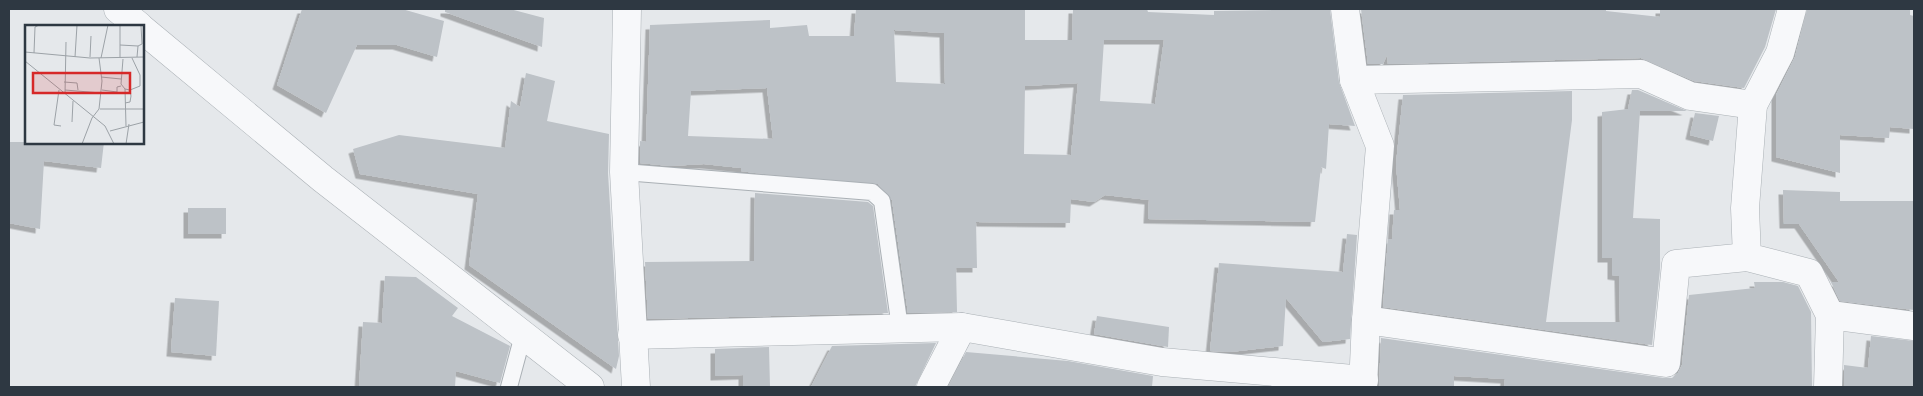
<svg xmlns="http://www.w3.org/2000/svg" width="1923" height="396" viewBox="0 0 1923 396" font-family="'Titillium Web',sans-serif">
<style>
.building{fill:#bdc2c7;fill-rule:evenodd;filter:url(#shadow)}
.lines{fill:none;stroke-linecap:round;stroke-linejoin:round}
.lane-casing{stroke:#aab0b5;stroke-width:18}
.street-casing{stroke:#aab0b5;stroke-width:29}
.lane{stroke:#f7f8fa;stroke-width:16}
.street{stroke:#f7f8fa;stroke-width:28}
.inset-road{fill:none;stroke:#9ca2a7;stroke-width:1}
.view{fill:#d62828;fill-opacity:0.15;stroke:#d62828;stroke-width:2.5}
.inset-edge{fill:none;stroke:#2e3842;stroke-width:2.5}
</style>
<defs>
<filter id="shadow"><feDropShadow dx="-4.5" dy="4.5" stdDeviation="0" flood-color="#0004"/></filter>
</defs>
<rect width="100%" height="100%" fill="#e5e8eb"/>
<g class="building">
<path d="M302,9H402L444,21L437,57L397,45H357L326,113L277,85Z"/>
<path d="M445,9H510L544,18L542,47L445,12Z"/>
<path d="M856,9H1025V40H1072L1073,9H1147L1148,12L1214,15V11L1330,9L1339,82L1355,126L1329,124L1326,169L1321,167L1315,222L1148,219L1149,200L1105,195L1094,202L1071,199L1070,223L976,222L977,268H956L957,312L908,313L892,200L878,184L755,173L741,171V168L704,164L670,166L640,163V141L646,142L650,25L770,20V28L807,25L809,36H854ZM894,30L944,33L945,84L896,82ZM1104,40H1164L1155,104L1100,101ZM1078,83L1071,155L1024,154L1025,86ZM767,88L773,139L688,136L691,91Z"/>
<path d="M1361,9H1606V11L1660,17V9H1776L1765,47L1744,88L1694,81L1641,58L1388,64L1387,55L1383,64H1368Z"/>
<path d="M1807,9H1910V15L1914,16V129L1890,127L1889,138L1840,135V173L1776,157V95L1795,57Z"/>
<path d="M526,73L555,81L547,121L609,134L608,173L619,356L616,369L469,265L478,194L360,174L353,149L399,135L505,148L511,101L520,107Z"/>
<path d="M1632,90H1638L1687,111H1640L1633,218L1660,219V269L1652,345L1383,307L1388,239H1392L1394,210H1400L1396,164L1403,95L1572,91V120L1546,322H1620L1619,276L1612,275V258H1602V112L1628,109Z"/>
<path d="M1695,113L1719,116L1713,141L1690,135Z"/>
<path d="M9,142H104L101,168L44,161L40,229L9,223Z"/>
<path d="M1783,190L1840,192V201H1914V310L1840,301L1831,282H1839L1799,224H1784Z"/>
<path d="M755,193L868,202L873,206L888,313L648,319L645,262L754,261Z"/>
<rect x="188" y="208" width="38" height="26"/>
<path d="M1347,234L1357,235L1350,339L1323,342L1286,298L1283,346L1230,352L1210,351L1219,263L1343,272Z"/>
<path d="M385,276L416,277L458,308L452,316L510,346L500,383L456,371L455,387L359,386L363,322L382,323Z"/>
<path d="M1754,282H1783L1798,286L1811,312L1812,387H1504L1505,379L1454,376V387H1379L1381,338L1664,378H1672L1678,373L1682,365L1689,295L1755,288Z"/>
<path d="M175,298L219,301L216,356L171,352Z"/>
<path d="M1097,316L1169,327L1168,347L1094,334Z"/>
<path d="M1871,336L1914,341V387H1844V365L1868,368Z"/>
<path d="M936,343L915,387H811L832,346Z"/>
<path d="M769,347L770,387H743V375L715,376V349Z"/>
<path d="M966,352L1068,361L1153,376L1152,387H948Z"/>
</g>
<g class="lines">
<defs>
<g id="lane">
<path d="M624,172L872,192L882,201L900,328"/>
<path d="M509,387L523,335"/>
</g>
<g id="street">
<path d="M118,9L139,26"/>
<path d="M627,9L624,172L636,387"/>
<path d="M1345,9L1354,80L1380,146L1366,320L1363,387"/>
<path d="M1792,9L1780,53L1753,105L1745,208L1747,257L1809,273L1830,315L1828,387"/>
<path d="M142,29L323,179L590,387"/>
<path d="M1354,80L1641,74L1690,96L1753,105"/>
<path d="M1830,315L1914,326"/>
<path d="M1366,320L1666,363L1676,264L1747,257"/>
<path d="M632,335L962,327L1162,362L1364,380"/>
<path d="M931,387L962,327"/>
</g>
</defs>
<use href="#lane" class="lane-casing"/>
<use href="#street" class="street-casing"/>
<use href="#lane" class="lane"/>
<use href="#street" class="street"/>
</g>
<g transform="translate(25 25)">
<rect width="119" height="119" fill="#e5e8eb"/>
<path class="inset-road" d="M95,20L113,21L112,32M113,21L117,19L116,1M0,27L65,33L119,32M9,28L10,2L14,0M50,32L52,0M65,32L66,11M76,33L83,0M95,33V0M98,34L96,59L100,64L101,101M0,36L80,101L89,119M76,52L96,54M39,57L52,58L53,65M34,65L29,100L36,101M40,65L76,68M77,65L92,67V62L96,61M105,65L115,61V50L107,33M40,69L41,17M100,78L105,77L106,71L105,65L100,64M75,84H119M47,97L48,76M119,99V116M85,106L119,97M57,119L67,93L74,84L77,56L74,33M101,119L104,99"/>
<path class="view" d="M8,48H105V68H8Z"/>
<rect width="119" height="119" class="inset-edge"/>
</g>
<rect width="1923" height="396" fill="none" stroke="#2e3842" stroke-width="20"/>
</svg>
